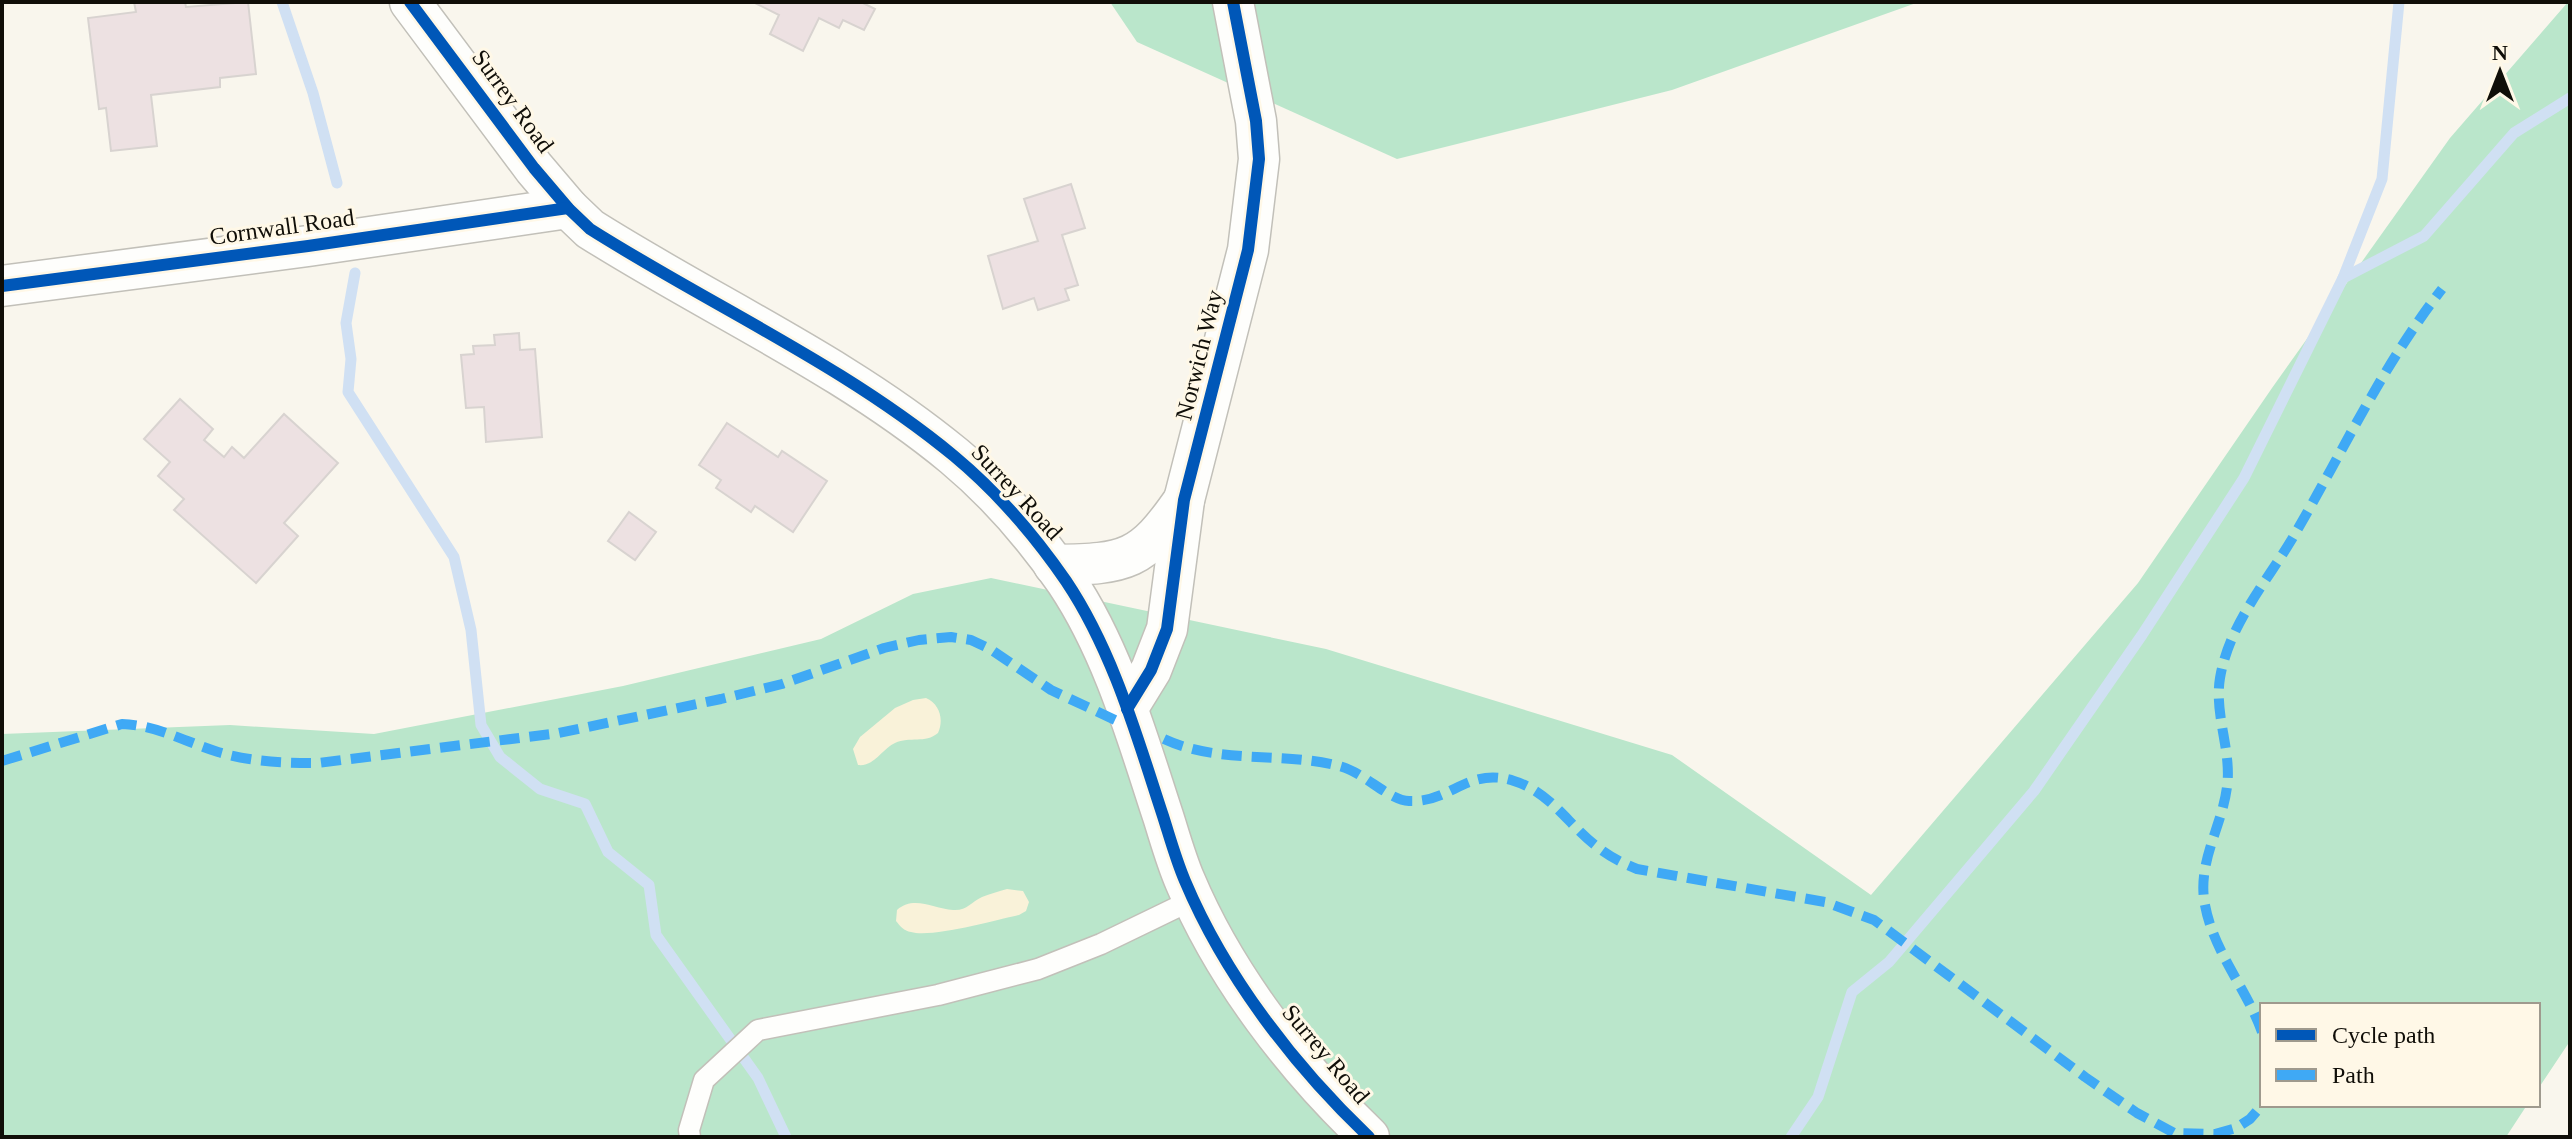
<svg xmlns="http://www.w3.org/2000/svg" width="2572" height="1139" viewBox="0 0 2572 1139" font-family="'Times New Roman',serif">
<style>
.green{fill:#bae6cb}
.sand{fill:#f9f2d9}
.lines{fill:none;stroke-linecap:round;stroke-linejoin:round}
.stream{stroke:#d0e0f3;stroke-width:11}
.building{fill:#ede1e2;stroke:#d8d3d0;stroke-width:2}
.service-casing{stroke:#c2c0b9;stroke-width:23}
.minor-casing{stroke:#c2c0b9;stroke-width:43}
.service{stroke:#fefefc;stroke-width:20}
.minor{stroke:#fefefc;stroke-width:40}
.quiet{stroke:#3fa9f5;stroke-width:10;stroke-dasharray:20 10;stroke-linecap:butt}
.cycleway-casing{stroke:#fff8e7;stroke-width:17}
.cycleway{stroke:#0057b8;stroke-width:12}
.labels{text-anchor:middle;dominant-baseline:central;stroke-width:6;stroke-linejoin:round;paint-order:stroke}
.street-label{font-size:24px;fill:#100e08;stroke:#fff8e7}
</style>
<rect width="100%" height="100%" fill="#f9f6ed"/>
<g class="green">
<path d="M1110,2H1919L1672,90L1397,159L1137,42Z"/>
<path d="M2568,2H2570V1041L2538,1089V1005H2262V1105H2527L2506,1137H2V734L230,725L374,734L623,686L821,639L913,594L991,578L1326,649L1672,755L1871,895L2138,583L2272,388L2450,138Z"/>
</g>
<g class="sand">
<path d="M926,698C940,704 944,720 938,733C925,744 910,736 895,743C882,749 874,767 858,765L853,749L860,737L895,708L913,700Z"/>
<path d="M1007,889L1023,891L1029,902L1026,911L1019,915C995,920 932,938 911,932C904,931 900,926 896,921L897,910C914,895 934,909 953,910C967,911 971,902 982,897C990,894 999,891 1007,889Z"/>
</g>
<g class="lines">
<g class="stream">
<path d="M282,2L313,93L337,183"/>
<path d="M355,273L346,323L351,359L348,392L454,557L471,630L481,725L500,757L540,789L585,804L608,852L649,885L656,935L758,1078L786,1137"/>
<path d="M2343,278L2424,236L2514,133L2570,98"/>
<path d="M1791,1137L1818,1097L1852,992L1889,962L2034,791L2142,635L2244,478L2343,278L2382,179L2399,2"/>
</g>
</g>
<g class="building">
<path d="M134,2H185L186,7L248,2L256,74L220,78V87L151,95L157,146L111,151L106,108L99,109L88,18L136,12Z"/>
<path d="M753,2H861L875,9L864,30L843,20L839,28L819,18L803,51L770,34L779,15Z"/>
<path d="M1071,184L1085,228L1062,235L1078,285L1065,289L1069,300L1038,310L1034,298L1003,309L988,256L1038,241L1024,199Z"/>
<path d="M519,333L520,350L535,349L542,437L486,442L484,407L466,408L461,355L474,354L473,346L495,345L494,335Z"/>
<path d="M180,399L213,429L204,440L224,457L232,447L244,458L284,414L338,463L284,523L298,536L256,583L174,510L184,499L158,476L170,462L144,439Z"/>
<path d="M727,423L778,457L782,451L827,481L793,532L755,506L751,512L716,488L721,480L699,465Z"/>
<path d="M629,512L656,532L635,560L608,541Z"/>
</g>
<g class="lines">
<defs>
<path id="service" d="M690,1137L689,1130L704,1080L758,1030L938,995L1038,969L1101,944L1194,899"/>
<g id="minor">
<path d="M410,2L534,168L568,208L590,229C710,305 844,365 954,456C996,491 1035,536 1066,581C1113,651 1137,737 1163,816C1170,838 1176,860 1185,881C1225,976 1295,1067 1369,1137"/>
<path d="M2,286L308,246L568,208"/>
<path d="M1054,565C1127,564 1142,561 1184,500"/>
<path d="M1127,709L1151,670L1167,629L1184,500L1248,250L1259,159L1256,121L1233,2"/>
</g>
</defs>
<use href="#service" class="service-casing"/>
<use href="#minor" class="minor-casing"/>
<use href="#service" class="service"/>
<use href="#minor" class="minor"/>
<g class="quiet">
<path d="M1164,739C1220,765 1281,751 1339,766C1364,772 1388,800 1409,801C1451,803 1468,766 1514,781C1550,792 1567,823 1595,845C1608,856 1622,863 1637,869L1825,902L1874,920L2085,1077L2137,1113L2174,1133L2215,1134L2236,1128L2250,1119L2262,1105"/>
<path d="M2,761L122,724C156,725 186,742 218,752C251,762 284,763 318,763L559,733L721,699L782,684L884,648L919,640L951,637L971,640L990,649L1051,690L1115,720"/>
<path d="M2262,1032C2246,987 2211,949 2204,899C2199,859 2222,826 2227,787C2232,751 2214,715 2220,678C2229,625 2265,584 2292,539C2341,455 2382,366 2442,289"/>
</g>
<defs>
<g id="cycleway">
<path d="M410,2L534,168L568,208L590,229C710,305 844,365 954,456C996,491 1035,536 1066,581C1113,651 1137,737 1163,816C1170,838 1176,860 1185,881C1225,976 1295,1067 1369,1137"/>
<path d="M2,286L308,246L568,208"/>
<path d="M1127,709L1151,670L1167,629L1184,500L1248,250L1259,159L1256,121L1233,2"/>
</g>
</defs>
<use href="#cycleway" class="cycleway-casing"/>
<use href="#cycleway" class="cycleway"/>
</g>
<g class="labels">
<g class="street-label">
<text transform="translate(513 101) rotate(54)">Surrey Road</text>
<text transform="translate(282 227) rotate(-8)">Cornwall Road</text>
<text transform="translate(1199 355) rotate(-76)">Norwich Way</text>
<text transform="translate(1017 492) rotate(47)">Surrey Road</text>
<text transform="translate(1326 1054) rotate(50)">Surrey Road</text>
</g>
</g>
<rect width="2572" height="1139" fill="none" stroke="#100e08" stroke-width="8"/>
<rect x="2260" y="1003" width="280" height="104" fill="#fff8e7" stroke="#9f9a8e" stroke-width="2"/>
<rect x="2276" y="1029" width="40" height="12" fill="#0057b8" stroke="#9f9a8e" stroke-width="2"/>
<text x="2332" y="1043" font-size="24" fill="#100e08">Cycle path</text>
<rect x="2276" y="1069" width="40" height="12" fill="#3fa9f5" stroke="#9f9a8e" stroke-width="2"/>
<text x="2332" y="1083" font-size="24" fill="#100e08">Path</text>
<g transform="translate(2500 72)" stroke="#fff8e7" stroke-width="6" paint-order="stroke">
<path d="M0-6L14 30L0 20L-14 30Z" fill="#100e08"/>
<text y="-12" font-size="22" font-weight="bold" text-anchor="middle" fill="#100e08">N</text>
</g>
</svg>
